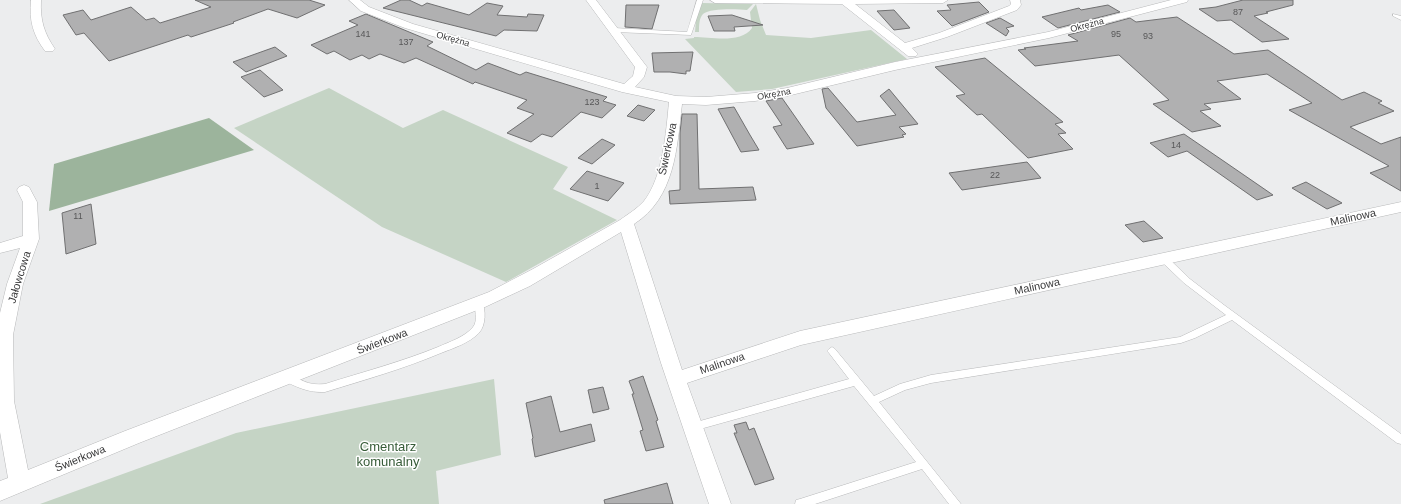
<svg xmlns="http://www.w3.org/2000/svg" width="1401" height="504" viewBox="0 0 1401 504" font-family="Helvetica,sans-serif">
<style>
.green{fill:#c5d4c5}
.forest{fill:#9cb49c}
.building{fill:#b0b0b1;stroke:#707071}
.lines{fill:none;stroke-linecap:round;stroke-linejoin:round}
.lane-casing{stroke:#b8b9ba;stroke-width:1}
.street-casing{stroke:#b8b9ba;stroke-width:1}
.lane{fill:#fff;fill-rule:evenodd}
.street{fill:#fff;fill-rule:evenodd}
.labels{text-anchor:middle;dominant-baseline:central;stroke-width:3;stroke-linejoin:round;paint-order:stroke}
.number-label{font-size:9px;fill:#575758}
.far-street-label{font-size:9px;fill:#39393a;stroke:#fff}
.street-label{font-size:11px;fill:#39393a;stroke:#fff}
.near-park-label{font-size:13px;fill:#375c38;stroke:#fff}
</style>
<rect width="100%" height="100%" fill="#ecedee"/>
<g class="green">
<path d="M702,3L753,4L747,10C737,9 710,8 703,14C699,18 699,26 699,32H695L696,20Z"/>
<path d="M756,4L760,20L766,35L811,38L871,30L907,59L772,89L736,92L685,39L694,38V37C711,37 741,44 752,28L750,12Z"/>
<path d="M329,88L403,128L443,110L568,167L553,189L617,220L506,282L382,227L234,128Z"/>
<path d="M494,379L501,455L436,471L439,504H40L236,433Z"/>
</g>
<path class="forest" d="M209,118L254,150L49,211L54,164Z"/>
<g class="building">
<path d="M195,0H309L325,5L297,18L268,9L233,22L234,23L191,37L188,35L109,61L84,33L76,35L63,15L83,10L91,20L131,7L146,20L154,18L160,23L211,7Z"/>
<path d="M401,0H409L422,6L427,3L469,15L487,3L503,6L497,15L527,17L528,14L544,15L537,31L504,30L496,36L383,8Z"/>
<path d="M1243,0H1293V5L1266,12L1268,13L1254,16L1289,39L1262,42L1231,20L1217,21L1199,9L1216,7Z"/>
<path d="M979,2L989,12L952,26L937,11L951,10L947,5Z"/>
<path d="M626,5H659L652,29L625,27Z"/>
<path d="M1108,5L1120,12L1058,28L1042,17L1079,8L1081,10Z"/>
<path d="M894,10L910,28L894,30L877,11Z"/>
<path d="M366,14L433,42L427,46L476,70L488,63L520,75L526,72L607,97L603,101L616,105L602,118L581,112L552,137L542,134L531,142L507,133L534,114L517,108L527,100L475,82L473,84L416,58L404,63L380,54L369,59L362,55L350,60L334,51L327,54L311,45L358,25L349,21Z"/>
<path d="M732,15L763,25L734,27L735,31H714L708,16Z"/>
<path d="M1177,17L1234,54L1268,50L1342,100L1364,92L1382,101L1378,103L1394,111L1350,127L1381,144L1401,137V191L1370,173L1389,166L1289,110L1312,103L1267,74L1217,81L1241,99L1204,104L1211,109L1200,111L1221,126L1192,132L1153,104L1169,100L1119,55L1035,66L1018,50L1026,49L1024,48L1078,41L1068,35L1130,18L1136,22Z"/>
<path d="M1000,18L1014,26L1006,28L1009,31L1006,36L986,23Z"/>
<path d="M275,47L287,56L246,72L233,62Z"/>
<path d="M693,52L690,71H686V74L670,72H654L652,53Z"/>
<path d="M985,58L1063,122L1055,124L1066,133L1058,134L1073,149L1028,158L982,114L977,115L956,96L965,94L935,67Z"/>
<path d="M260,70L283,90L264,97L241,77Z"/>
<path d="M828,88L857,122L896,115L880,96L889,89L918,124L899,127L906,134L902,135L904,137L857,146L826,108L822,89Z"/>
<path d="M782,98L796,118L814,144L787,149L773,127L782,125L766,101Z"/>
<path d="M638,105L655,110L644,121L627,116Z"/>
<path d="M734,107L750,135L759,150L741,152L718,109Z"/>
<path d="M682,114H697L699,189L753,187L756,200L670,204L669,191L680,190V133Z"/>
<path d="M1184,134L1225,162L1273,195L1257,200L1187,151L1168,157L1150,143Z"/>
<path d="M602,139L615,145L592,164L578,158Z"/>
<path d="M1027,162L1041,178L962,190L949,173Z"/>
<path d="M587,171L624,183L608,201L570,189Z"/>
<path d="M1306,182L1342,203L1327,209L1292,188Z"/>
<path d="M91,204L96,244L66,254L62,213Z"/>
<path d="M1144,221L1163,238L1143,242L1125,225Z"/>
<path d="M643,376L658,420L656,421L664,447L646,451L640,431L643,430L632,394H634L629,381Z"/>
<path d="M603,387L609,409L593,413L588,390Z"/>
<path d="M551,396L560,432L591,424L595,441L535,457L532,439L533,438L526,403Z"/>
<path d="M746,422L749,430L754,428L774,479L755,485L734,433H737L734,425Z"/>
<path d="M667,483L673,504H605L604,500Z"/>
</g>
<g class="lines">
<defs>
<g id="lane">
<path d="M697,0H703L691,35L614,32L611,30L614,28L687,32Z"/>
<path d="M1393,14L1401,16V20L1393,16Z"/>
<path d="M1164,256L1167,257L1190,279L1224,305L1401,434V444L1397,443L1232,320L1195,338L1181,343L931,383L905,390L879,402L961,504H949L922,469L815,504H795L796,500L800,499L916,462L854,386L693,431L689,430L688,427L689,424L693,423L849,379L829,353L827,351L829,349L832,347L835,349L874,396L900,384L931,375L1180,337L1226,315L1184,283L1161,261L1160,259L1161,257Z"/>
<path d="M479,300L482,301C486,310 486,325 479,333C469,343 454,348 441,353C403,369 364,380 325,392C309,393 296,387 283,380L281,377L283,374L286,373C302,379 306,386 325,384C363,372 401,362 438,347C449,342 465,337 473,327C479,320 473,309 476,301Z"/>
</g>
<g id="street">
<path d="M31,0H41C40,20 44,33 55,49L53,51H45C33,35 29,21 31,0Z"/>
<path d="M349,0H360L369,7L413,24L624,84L633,76L635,67L586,0H596L647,67L644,77L635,87L676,96L706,97L755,93L787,88L895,62L1048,32L1171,0H1188L1187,2L1049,38L895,70L787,96L755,101L706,105L682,104C677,148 675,198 634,224L682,370L800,331L1401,202V212L801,345L687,383L731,504H709L661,363L621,232L530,286L485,307L139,443L0,501V481L8,478L0,432V313L7,284L20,248L0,253V243L23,236V202L17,190L19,187L24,185L29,187L37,202L39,239L23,284L13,335L14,401L28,470L125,431L489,292L533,269L620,220C628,214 637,209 644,201C663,177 666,132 669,102L622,92L405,28L361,11Z"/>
<path d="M710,0H948L943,3L855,4L905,43L939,33L1009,6L1011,4L1010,0H1020L1021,5L1017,10L947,37L912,48L918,54L916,56H908L842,4L715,3Z"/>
</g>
</defs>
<use href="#lane" class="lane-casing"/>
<use href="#street" class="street-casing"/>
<use href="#lane" class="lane"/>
<use href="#street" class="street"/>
</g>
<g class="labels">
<g class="number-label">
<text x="1238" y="12">87</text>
<text x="363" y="34">141</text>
<text x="1116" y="34">95</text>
<text x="1148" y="36">93</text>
<text x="406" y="42">137</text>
<text x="592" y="102">123</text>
<text x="1176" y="145">14</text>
<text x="995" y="175">22</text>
<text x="597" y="186">1</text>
<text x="78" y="216">11</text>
</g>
<g class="far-street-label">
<text transform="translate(1087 25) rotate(-15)">Okrężna</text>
<text transform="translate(453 39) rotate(16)">Okrężna</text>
<text transform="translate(774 94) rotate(-10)">Okrężna</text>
</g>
<g class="street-label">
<text transform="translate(667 149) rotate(-78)">Świerkowa</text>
<text transform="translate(1353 217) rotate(-12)">Malinowa</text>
<text transform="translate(19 277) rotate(-73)">Jałowcowa</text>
<text transform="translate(1037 286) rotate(-12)">Malinowa</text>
<text transform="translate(382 341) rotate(-21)">Świerkowa</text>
<text transform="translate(722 363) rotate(-19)">Malinowa</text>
<text transform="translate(80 458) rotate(-22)">Świerkowa</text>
</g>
<g class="near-park-label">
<text x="388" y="446">Cmentarz<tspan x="388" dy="15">komunalny</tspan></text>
</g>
</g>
</svg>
